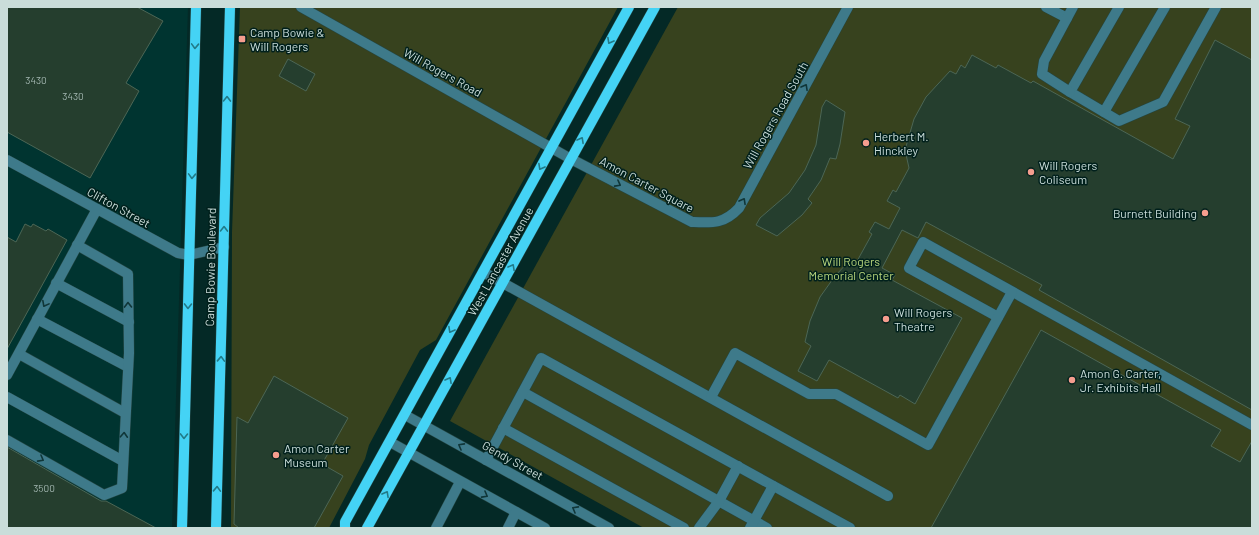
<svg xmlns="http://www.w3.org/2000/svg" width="1259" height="535" viewBox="0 0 1259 535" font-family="Barlow,sans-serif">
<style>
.built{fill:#003430}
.green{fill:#37421e}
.building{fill:#253e2e;stroke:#4c6655}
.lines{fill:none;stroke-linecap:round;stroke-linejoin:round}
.minor-casing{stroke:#244643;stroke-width:11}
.major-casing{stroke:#244643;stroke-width:11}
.minor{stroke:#3e7a8a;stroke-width:10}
.major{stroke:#44d3f5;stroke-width:10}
.oneway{stroke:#227a88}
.oneway2{stroke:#103638}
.poi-dot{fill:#f59d8e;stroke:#00201c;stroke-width:1.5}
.labels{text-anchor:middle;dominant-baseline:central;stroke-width:3;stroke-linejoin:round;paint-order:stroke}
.number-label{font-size:10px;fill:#a1b5af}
.poi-label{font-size:12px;fill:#caddda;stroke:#00201c;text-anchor:start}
.street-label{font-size:12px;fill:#caddda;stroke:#00201c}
.park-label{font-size:12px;fill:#b8d57c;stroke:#00201c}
</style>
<rect width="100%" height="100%" fill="#042926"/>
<path class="built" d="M7,7H188L172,528H7Z"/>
<g class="green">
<path d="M240,7H618L436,340L420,350L369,445L365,459L329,528H231L232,232Z"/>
<path d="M678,7H1252V528H644L450,421Z"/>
</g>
<g class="building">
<path d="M7,7H137L163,21L126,83L139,91L90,178L7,132Z"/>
<path d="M1215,40L1252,60V410L1039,290L1042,285L926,222L918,238L902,230L882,268L895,275L892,280L962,318L915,404L900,395L898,398L829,360L817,381L798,371L811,346L805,342L810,321L820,297L835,276L850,260L856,263L872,234L869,232L875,222L889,229L900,208L887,201L893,190L896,192L909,168L905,150L914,119L926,97L950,71L956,74L961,65L965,68L972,55L996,68L998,65L1031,83L1033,81L1173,159L1190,126L1175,119Z"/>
<path d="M288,59L315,74L306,91L279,76Z"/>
<path d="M826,100L845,112L840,144L836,159L830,158L821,180L808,199L812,203L802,215L777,236L756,225L760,218L789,193L805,170L816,145L822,107Z"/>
<path d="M25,224L31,227L33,224L46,231L48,229L67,240L7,349V237L16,242Z"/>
<path d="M1041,330L1221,430L1211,446L1240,462L1252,441V528H931Z"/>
<path d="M274,376L348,418L322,464L343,476L314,528H239L234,524L237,417L248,423Z"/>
<path d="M7,447L101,501H106L156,528H7Z"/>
</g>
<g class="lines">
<defs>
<g id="minor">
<path d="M301,7L571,159L692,222C713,223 724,224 739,208L848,7"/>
<path d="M1046,7L1067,18"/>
<path d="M1119,7L1070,92L1119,121L1163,102L1216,7"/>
<path d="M1070,92L1042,74L1044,61L1073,7"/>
<path d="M1104,112L1165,7"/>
<path d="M7,160L178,253L189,255L224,247"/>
<path d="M483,272L888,496"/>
<path d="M56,283L129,322"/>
<path d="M998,317L909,268L923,242L1252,425"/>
<path d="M37,319L128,367"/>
<path d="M19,354L125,413"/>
<path d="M7,375L97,209"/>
<path d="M523,392L767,528"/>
<path d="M7,397L123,461"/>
<path d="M711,397L735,353L809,394H836L928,445L1012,292"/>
<path d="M405,415L609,528"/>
<path d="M503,428L684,528"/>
<path d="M7,440L104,495L122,488L129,353L128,274L77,245"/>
<path d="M390,442L545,528"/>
<path d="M486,460L541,358L850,528"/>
<path d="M436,528L460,482"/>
<path d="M508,528L516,512"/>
<path d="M699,528L719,501L738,466"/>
<path d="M750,528L773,486"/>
</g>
<g id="major">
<path d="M182,528L196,7"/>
<path d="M216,528L230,7"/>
<path d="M345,528V522L629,7"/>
<path d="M367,528L655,7"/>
</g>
</defs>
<use href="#minor" class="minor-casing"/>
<use href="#major" class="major-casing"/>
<use href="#minor" class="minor"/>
<use href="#major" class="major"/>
</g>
<defs><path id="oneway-chevron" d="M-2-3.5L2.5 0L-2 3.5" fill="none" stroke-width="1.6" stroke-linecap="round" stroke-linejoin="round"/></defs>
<g class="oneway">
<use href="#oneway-chevron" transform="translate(610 41) rotate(119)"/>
<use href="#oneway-chevron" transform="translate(195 46) rotate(92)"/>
<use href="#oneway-chevron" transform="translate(227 99) rotate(-89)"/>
<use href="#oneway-chevron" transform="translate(581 140) rotate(-61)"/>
<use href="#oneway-chevron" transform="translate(541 167) rotate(119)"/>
<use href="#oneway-chevron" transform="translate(192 176) rotate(92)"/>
<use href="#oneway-chevron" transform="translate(224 229) rotate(-89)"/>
<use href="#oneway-chevron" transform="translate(512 267) rotate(-61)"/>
<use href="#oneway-chevron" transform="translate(188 306) rotate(91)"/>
<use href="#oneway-chevron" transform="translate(451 330) rotate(119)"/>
<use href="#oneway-chevron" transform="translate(221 359) rotate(-88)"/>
<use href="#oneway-chevron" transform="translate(449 380) rotate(-61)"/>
<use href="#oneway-chevron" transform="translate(184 436) rotate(91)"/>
<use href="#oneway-chevron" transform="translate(217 489) rotate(-88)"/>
<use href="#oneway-chevron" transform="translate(386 494) rotate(-61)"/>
</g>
<g class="oneway2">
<use href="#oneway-chevron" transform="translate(805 87) rotate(-61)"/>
<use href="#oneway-chevron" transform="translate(618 184) rotate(28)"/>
<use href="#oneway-chevron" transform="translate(743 201) rotate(-61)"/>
<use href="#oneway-chevron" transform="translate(45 304) rotate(118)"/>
<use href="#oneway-chevron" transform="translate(128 305) rotate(-91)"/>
<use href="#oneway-chevron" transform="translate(124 435) rotate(-87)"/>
<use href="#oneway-chevron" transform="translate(461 446) rotate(-151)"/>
<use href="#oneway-chevron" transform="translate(41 459) rotate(29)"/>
<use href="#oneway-chevron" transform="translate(485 495) rotate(29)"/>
<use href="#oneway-chevron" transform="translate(575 509) rotate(-151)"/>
</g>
<g class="poi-dot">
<rect x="238" y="35" width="8" height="8" rx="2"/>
<circle cx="866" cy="143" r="4"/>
<circle cx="1031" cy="172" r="4"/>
<circle cx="1205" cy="213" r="4"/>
<circle cx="886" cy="319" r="4"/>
<circle cx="1072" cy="380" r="4"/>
<circle cx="276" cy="455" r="4"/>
</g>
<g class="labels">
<g class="number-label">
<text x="36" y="80">3430</text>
<text x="73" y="96">3430</text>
<text x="44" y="488">3500</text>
</g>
<g class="poi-label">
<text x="250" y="32">Camp Bowie &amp;<tspan x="250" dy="14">Will Rogers</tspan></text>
<text x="874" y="136">Herbert M.<tspan x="874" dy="14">Hinckley</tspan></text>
<text x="1039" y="165">Will Rogers<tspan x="1039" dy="14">Coliseum</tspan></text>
<text x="1197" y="213" text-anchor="end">Burnett Building</text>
<text x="894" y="312">Will Rogers<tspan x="894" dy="14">Theatre</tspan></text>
<text x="1080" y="373">Amon G. Carter,<tspan x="1080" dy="14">Jr. Exhibits Hall</tspan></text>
<text x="284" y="448">Amon Carter<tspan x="284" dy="14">Museum</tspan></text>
</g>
<g class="street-label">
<text transform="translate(443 72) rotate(29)">Will Rogers Road</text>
<text transform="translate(775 115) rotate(-61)">Will Rogers Road South</text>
<text transform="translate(647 184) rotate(28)">Amon Carter Square</text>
<text transform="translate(119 207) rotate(29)">Clifton Street</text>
<text transform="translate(500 261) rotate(-61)">West Lancaster Avenue</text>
<text transform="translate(210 267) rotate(-89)">Camp Bowie Boulevard</text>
<text transform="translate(513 460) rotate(29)">Gendy Street</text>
</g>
<g class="park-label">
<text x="851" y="261">Will Rogers<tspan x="851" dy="14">Memorial Center</tspan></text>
</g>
</g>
<rect width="1259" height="535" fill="none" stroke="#caddda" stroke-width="16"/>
</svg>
